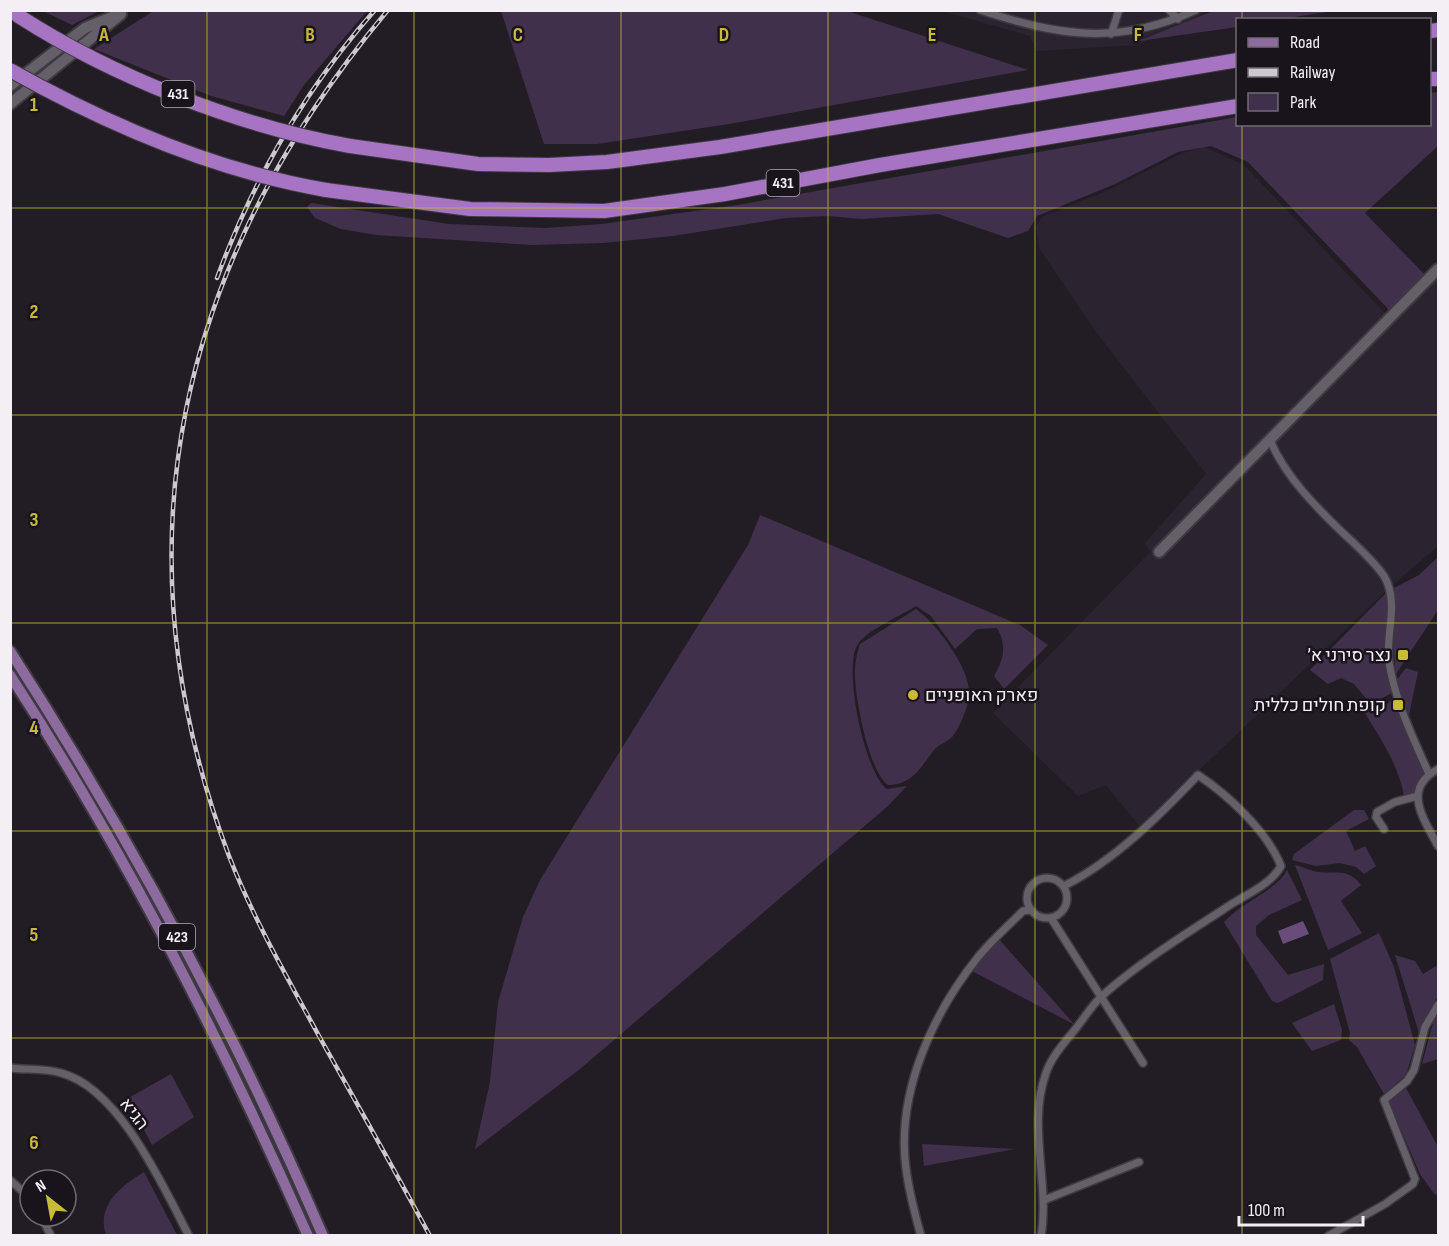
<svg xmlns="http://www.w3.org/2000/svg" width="1449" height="1246" viewBox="0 0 1449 1246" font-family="'Sofia Sans Condensed',Heebo,sans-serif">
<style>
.built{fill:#2c2331}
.green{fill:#41304b}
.water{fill:#694c7a}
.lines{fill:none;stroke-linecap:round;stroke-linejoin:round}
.street-casing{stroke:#3e3a41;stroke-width:10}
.secondary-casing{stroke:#3e3a41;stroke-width:14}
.primary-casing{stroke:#3e3a41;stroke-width:14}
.highway-casing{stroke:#3e3a41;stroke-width:16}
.street{stroke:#655f69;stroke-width:7}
.secondary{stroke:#655f69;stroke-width:10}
.primary{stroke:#8d6b9f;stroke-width:10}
.highway{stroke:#a773c3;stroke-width:14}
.rail-casing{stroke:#ccc8ce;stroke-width:4.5}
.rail{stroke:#19131c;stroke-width:2;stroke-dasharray:7;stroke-linecap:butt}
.highway-bridge-casing{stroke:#3e3a41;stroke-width:16;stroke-linecap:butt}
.highway-bridge{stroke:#a773c3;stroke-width:14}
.grid{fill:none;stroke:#c9ba3a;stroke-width:1.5;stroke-opacity:0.55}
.poi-dot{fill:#c9ba3a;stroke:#19131c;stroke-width:2}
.labels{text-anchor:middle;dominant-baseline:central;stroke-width:5;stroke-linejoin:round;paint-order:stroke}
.shield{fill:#19131c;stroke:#b2adb4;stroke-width:1.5}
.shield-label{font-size:16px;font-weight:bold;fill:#f3eff5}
.poi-label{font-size:18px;fill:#f3eff5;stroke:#19131c;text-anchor:end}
.street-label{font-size:18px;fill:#f3eff5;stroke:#19131c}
.grid-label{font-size:20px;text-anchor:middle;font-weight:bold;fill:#c9ba3a;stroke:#19131c;stroke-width:5;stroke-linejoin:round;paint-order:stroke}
</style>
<rect width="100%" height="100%" fill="#221d25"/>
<g class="built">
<path d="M942,11H1209L1190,22L1136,45L1037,51L1030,36Z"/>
<path d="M1205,147L1244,165L1392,321L1438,277V546L1387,590L1140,827L1106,785L1078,796L993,713L1150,552L1145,543L1206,474L1096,332L1039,248L1036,227L1042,217L1104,192L1183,153Z"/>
</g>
<g class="green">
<path d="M155,10H367V11L304,85L284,116L211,96L94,49Z"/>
<path d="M43,11H99L72,25Z"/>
<path d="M501,11H847L1028,70L729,124L597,144H544Z"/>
<path d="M1213,11L1214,10L1332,11L1283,19L1238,20L1237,27L1139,41Z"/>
<path d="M1438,92V146L1365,213L1425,275L1391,312L1248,162L1211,146L1178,152L1115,184L1037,216L1028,231L1008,238L938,214L861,219L828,216L786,218L673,236L603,243L532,245L376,235L341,229L315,218L307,207L311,203L449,224L545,228L602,224L737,205L1237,117L1238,124H1430V93Z"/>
<path d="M760,515L1020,625L1048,645L1004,689L994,676C1004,658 1007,646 997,628L977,629L955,649L931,616L916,606C902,615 867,630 858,644C842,667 865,774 887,789L907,786L888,806L580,1069L475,1149L490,1082L498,1002L523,917L540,880L748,545Z"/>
<path d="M1438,557V610L1396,674L1391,625L1394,588L1419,575Z"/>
<path d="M1387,592L1391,611L1387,636L1393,692L1381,699L1369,702L1354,684L1341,678L1328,684L1310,670Z"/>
<path d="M916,609C936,623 970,668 969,693C969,705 960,728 952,737C947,742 939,744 934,750C921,767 912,785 888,785C869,772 854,695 855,671C855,662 857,653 860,644Z"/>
<path d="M1406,668L1418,672L1409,715L1396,681Z"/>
<path d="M1394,698L1425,770L1414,793L1404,796C1398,763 1380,738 1363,710L1384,707Z"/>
<path d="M1354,810H1364L1369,819L1346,831L1355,851L1365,846L1376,866L1364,874L1356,867L1340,863L1316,866L1292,860L1294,854Z"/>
<path d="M1295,865C1303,867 1311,871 1318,872C1337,874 1348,868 1361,885L1341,901L1362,933L1328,950Z"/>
<path d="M1287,870L1302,900L1269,915L1256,926V935L1288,975L1324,964L1323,980L1278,1003L1272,1001L1224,922C1243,901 1276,891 1287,870Z"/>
<path d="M1379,933L1394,967L1415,1045L1406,1075L1384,1094L1357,1047L1349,1040L1350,1033L1330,959Z"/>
<path d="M997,937L1075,1025L972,971Z"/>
<path d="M1395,955L1415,961L1423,974L1438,965V996L1419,1033Z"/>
<path d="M1334,1004L1342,1030L1341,1040L1312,1051L1292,1023Z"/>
<path d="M1438,1014V1059L1422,1064L1433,1023Z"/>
<path d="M171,1074L194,1117L152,1145L136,1114L123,1101Z"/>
<path d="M1406,1088L1438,1147V1193L1435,1195L1420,1174L1389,1102Z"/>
<path d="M922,1144L1015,1149L924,1166Z"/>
<path d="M144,1172L177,1235H106C96,1205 121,1186 144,1172Z"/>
</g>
<path class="water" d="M1303,921L1309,934L1283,944L1278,931Z"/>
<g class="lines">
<defs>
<g id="street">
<path d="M980,10C1059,36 1117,46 1196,10"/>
<path d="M1169,10L1178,19"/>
<path d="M1111,34L1119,10"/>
<path d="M1270,440C1285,476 1315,506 1343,533C1357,546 1373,560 1384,576C1400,603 1385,634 1389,662C1395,701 1413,738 1429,774"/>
<path d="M1438,769C1401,789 1424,819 1438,846"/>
<path d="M1384,829L1376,817L1377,812L1395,802L1418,796"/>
<circle cx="1047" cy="898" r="20"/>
<path d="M1051,918L1143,1063"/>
<path d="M10,1068C27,1070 45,1068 61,1073C119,1088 163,1186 189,1236"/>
<path d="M10,1180L30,1198"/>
<path d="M1044,1200L1139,1162"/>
<path d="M41,1216L51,1236"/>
<path d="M921,1236C914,1211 907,1185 905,1159C899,1087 934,1012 978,957C992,940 1008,926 1023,911L1030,910"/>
<path d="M1041,1236C1050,1183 1027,1125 1046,1073C1051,1058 1063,1044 1073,1032C1083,1020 1091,1006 1102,996C1135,966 1185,934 1224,909C1242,896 1270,886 1281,866C1267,831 1228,795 1198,775C1159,816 1115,860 1064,886"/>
<path d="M1328,1236L1385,1204L1413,1184L1415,1179L1384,1100L1407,1081L1414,1070L1425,1027L1438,1005"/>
</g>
<g id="secondary">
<path d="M10,86L85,28L117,15"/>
<path d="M10,104L121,14"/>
<path d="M1159,552L1438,269"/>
</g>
<g id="primary">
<path d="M10,651C129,836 236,1033 323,1236"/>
<path d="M10,675C125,852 223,1043 308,1236"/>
</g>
<g id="highway">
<path d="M1430,31L1438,30"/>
<path d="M1430,79H1438"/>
<path d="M350,146L478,164L549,165L607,162L720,147L1238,60"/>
<path d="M326,190L470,209L604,211L725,194L880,165L1238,106"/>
</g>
</defs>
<use href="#street" class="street-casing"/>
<use href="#secondary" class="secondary-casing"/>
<use href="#primary" class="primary-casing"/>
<use href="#highway" class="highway-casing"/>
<use href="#street" class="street"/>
<use href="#secondary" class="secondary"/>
<use href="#primary" class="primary"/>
<use href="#highway" class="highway"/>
<defs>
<g id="rail">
<path d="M388,10C178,261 112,545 229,856C253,918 287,977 319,1036C356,1102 394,1169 430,1236"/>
<path d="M217,278C253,180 305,89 375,10"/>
</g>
</defs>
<use href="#rail" class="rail-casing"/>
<use href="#rail" class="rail"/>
<defs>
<g id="highway-bridge">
<path d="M17,15C113,77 238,126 350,146"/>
<path d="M10,70C108,125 216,171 326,190"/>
</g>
</defs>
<use href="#highway-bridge" class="highway-bridge-casing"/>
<use href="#highway-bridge" class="highway-bridge"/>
</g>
<path class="grid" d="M207,10V1236M414,10V1236M621,10V1236M828,10V1236M1035,10V1236M1242,10V20M1242,124V1236M10,208H1438M10,415H1438M10,623H1438M10,831H1438M10,1038H1438"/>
<g class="poi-dot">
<rect x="1397" y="649" width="12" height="12" rx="3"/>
<circle cx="913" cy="695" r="6"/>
<rect x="1392" y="699" width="12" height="12" rx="3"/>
</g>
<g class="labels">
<g class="shield">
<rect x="161.5" y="81" width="33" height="26" rx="4.5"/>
<rect x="766.5" y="170" width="33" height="26" rx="4.5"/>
<rect x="159" y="924" width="36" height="26" rx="4.5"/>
</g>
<g class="shield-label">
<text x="178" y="94">431</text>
<text x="783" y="183">431</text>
<text x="177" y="937">423</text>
</g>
<g class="poi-label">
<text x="1391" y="655">נצר סירני א׳</text>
<text x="925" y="695" text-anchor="start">פארק האופניים</text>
<text x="1386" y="705">קופת חולים כללית</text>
</g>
<g class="street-label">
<text transform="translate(134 1114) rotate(52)">הגיא</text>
</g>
</g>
<g class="grid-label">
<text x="104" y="41">A</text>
<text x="310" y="41">B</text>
<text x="518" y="41">C</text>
<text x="724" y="41">D</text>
<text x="932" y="41">E</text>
<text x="1138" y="41">F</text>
<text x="34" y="111">1</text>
<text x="34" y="318">2</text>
<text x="34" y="526">3</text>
<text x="34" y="734">4</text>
<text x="34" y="941">5</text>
<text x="34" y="1149">6</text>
</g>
<rect width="1449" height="1246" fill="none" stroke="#f3eff5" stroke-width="24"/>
<rect x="1236" y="18" width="195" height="108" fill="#19131c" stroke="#706b73" stroke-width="1.5"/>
<rect x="1248" y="38" width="30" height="9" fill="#8d6b9f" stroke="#706b73" stroke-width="1.5"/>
<text x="1290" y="48" font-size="18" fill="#f3eff5">Road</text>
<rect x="1248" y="68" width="30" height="9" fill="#ccc8ce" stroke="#706b73" stroke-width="1.5"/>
<text x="1290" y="78" font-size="18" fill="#f3eff5">Railway</text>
<rect x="1248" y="93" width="30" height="18" fill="#41304b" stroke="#706b73" stroke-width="1.5"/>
<text x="1290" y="108" font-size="18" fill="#f3eff5">Park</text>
<g transform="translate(48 1198) rotate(329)"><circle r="28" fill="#19131c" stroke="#706b73" stroke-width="1.5"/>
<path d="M0-4.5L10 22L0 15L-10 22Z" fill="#c9ba3a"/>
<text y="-9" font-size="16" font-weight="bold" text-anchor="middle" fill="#f3eff5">N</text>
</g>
<path d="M1239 1216v9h124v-9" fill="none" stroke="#f3eff5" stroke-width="3"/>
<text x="1248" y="1216" font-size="18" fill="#f3eff5" stroke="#19131c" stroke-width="4.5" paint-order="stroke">100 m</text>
</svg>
